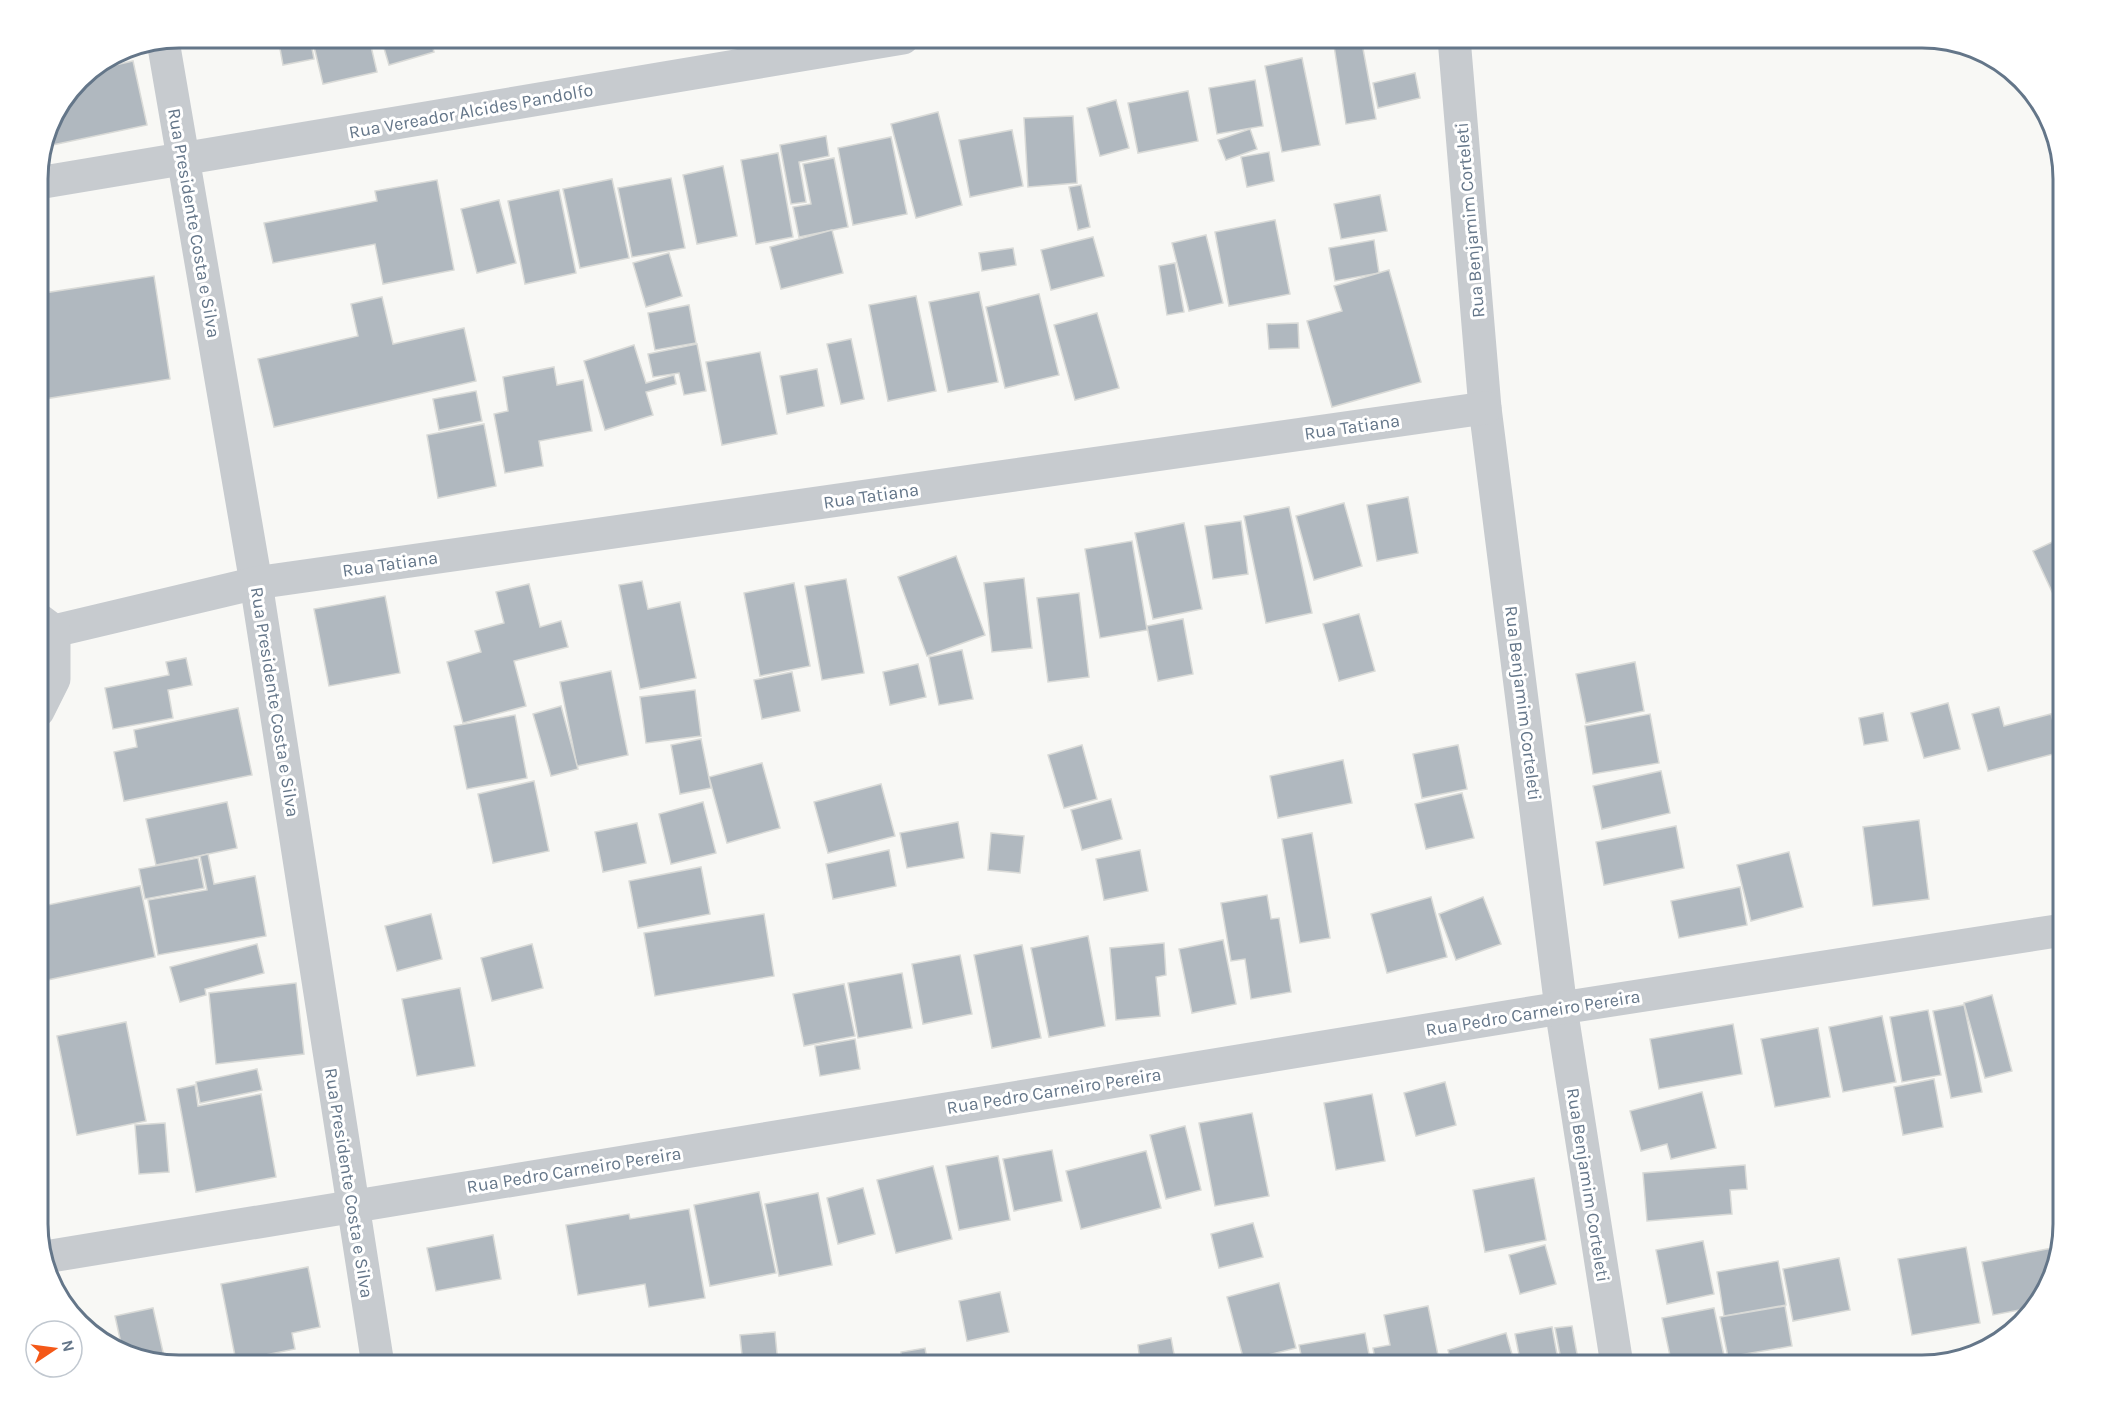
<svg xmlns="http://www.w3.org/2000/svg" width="2101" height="1403" viewBox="0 0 2101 1403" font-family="Karla,sans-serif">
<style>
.building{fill:#b0b8bf;stroke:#d9dad7;stroke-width:1.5}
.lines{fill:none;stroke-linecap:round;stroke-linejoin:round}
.minor{stroke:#c7cbcf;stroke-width:33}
.labels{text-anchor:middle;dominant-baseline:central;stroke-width:6;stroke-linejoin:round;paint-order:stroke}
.street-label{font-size:18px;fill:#647689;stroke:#fff}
.rim{fill:none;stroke:#647689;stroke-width:3}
</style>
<rect width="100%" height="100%" fill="#f8f8f5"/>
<g class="building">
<path d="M278,38H310L314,59L283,65Z"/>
<path d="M312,38H369L377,72L323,84Z"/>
<path d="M381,38H430L434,52L389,65Z"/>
<path d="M452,38H490L453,44Z"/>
<path d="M1361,38L1376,119L1346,124L1333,39Z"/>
<path d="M1302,58L1320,145L1282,152L1265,66Z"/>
<path d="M133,61L147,125L43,147L48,124L79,79L93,70Z"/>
<path d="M1415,73L1420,98L1378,108L1373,83Z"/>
<path d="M1255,80L1263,126L1217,134L1209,88Z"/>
<path d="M1188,91L1198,141L1138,153L1128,103Z"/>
<path d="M1116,100L1129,148L1100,156L1087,108Z"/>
<path d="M938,112L962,205L916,218L891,124Z"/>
<path d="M1073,116L1077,183L1028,187L1024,118Z"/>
<path d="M1250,129L1257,149L1226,160L1218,140Z"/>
<path d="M1012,130L1023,186L970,197L959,140Z"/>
<path d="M826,136L829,156L799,162L806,202L791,204L780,145Z"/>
<path d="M891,137L907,214L853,225L838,148Z"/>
<path d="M1269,152L1274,181L1247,187L1241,157Z"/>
<path d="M778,153L793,237L756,244L741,160Z"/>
<path d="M834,158L848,227L799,237L793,207L811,204L803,164Z"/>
<path d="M723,166L737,236L697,244L683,175Z"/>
<path d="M671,178L685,248L632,257L618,188Z"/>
<path d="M612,179L629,258L580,268L563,189Z"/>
<path d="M437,180L454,270L383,284L375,244L273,263L264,223L377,201L375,191Z"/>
<path d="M1081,185L1090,227L1078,230L1069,187Z"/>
<path d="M559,190L576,273L525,284L508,201Z"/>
<path d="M1380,195L1387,231L1341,239L1334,204Z"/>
<path d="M499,200L516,263L477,273L461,209Z"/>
<path d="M1275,220L1290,294L1229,306L1215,232Z"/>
<path d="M832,230L843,273L781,289L770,247Z"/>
<path d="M1206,235L1223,303L1189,311L1172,243Z"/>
<path d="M1093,237L1104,276L1051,290L1041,250Z"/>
<path d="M1374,240L1379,273L1335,281L1329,248Z"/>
<path d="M1013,248L1016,265L982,271L979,253Z"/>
<path d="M669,253L682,296L646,307L633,263Z"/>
<path d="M1175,263L1184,312L1167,315L1159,266Z"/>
<path d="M1389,270L1421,382L1332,407L1307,321L1342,311L1334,286Z"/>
<path d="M154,276L170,379L38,400V294Z"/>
<path d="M979,292L998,382L948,392L929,302Z"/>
<path d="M1039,294L1059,375L1005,388L986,307Z"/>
<path d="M916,296L936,391L888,401L869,305Z"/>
<path d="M382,297L393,344L464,328L476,381L274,427L258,359L358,336L351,304Z"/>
<path d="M689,305L696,343L655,350L648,313Z"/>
<path d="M1097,313L1119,388L1075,400L1054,325Z"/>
<path d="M1298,323L1299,348L1269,349L1267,324Z"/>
<path d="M851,339L864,399L841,404L827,344Z"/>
<path d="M697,344L706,391L684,395L679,373L653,377L648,354Z"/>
<path d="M634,345L646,383L674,375L676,384L646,392L653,415L605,430L584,361Z"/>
<path d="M760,352L777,434L722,445L706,362Z"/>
<path d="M554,367L557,385L583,380L592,431L539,441L543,466L505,473L494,414L508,411L503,377Z"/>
<path d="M817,369L824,406L787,414L780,376Z"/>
<path d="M476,391L482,421L439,430L433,399Z"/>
<path d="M484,424L496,486L438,498L427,435Z"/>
<path d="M1408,497L1418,553L1377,561L1367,505Z"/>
<path d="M1344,503L1362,566L1314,580L1296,516Z"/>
<path d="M1289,507L1312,613L1266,623L1244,516Z"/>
<path d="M1241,521L1248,574L1213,579L1205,526Z"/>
<path d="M1184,523L1202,609L1153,619L1135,533Z"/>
<path d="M2063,537V595L2055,598L2033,551Z"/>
<path d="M1132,541L1147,630L1100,638L1085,549Z"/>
<path d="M956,556L985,635L927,656L898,577Z"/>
<path d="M1024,578L1032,648L992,652L984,583Z"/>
<path d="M846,579L864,673L822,680L805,586Z"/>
<path d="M642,581L648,609L680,602L696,678L640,689L619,585Z"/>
<path d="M794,583L810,666L760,676L744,593Z"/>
<path d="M529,584L540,627L561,621L568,647L514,661L526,706L463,723L447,662L481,652L475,631L504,623L496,592Z"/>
<path d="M1079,593L1089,677L1048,682L1037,598Z"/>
<path d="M385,596L400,673L329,686L314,609Z"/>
<path d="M1359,614L1375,671L1339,681L1323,624Z"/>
<path d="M1183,619L1193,674L1158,681L1147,626Z"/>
<path d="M962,650L973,699L939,705L929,657Z"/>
<path d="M186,658L192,685L168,690L173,718L113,729L105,688L169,675L166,662Z"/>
<path d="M1635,662L1644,711L1586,723L1576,674Z"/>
<path d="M918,664L926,697L890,705L883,672Z"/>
<path d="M611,671L628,755L577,766L560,682Z"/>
<path d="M792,672L800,711L762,719L754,680Z"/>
<path d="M695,690L701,736L646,743L640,697Z"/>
<path d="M1948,703L1960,749L1924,758L1911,713Z"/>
<path d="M561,706L578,769L551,776L533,714Z"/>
<path d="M1999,707L2004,726L2051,714L2061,752L1988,771L1972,714Z"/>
<path d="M238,708L252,775L124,801L114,752L137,747L134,730Z"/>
<path d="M1883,713L1888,741L1864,745L1859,718Z"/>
<path d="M1650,714L1659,763L1593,774L1585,726Z"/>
<path d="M515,715L527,778L467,789L454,726Z"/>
<path d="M701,739L711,788L680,794L671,745Z"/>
<path d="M1082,745L1097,799L1064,808L1048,755Z"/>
<path d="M1458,745L1467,789L1422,798L1413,754Z"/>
<path d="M1343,760L1352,803L1278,818L1270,776Z"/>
<path d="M762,763L780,828L727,843L709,777Z"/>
<path d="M1661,771L1670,813L1602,829L1593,786Z"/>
<path d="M534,781L549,851L493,863L478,794Z"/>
<path d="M881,784L895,836L828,853L814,802Z"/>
<path d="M1462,793L1474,838L1426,849L1415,804Z"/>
<path d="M1111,799L1122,839L1082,850L1071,810Z"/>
<path d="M227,802L237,848L156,865L146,819Z"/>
<path d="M703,802L716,853L671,864L659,814Z"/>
<path d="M1919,820L1929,899L1873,906L1863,827Z"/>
<path d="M958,822L964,858L907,868L900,833Z"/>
<path d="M637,823L646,863L603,872L595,832Z"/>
<path d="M1676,826L1684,868L1604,885L1596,842Z"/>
<path d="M991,833L1024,836L1020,873L988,870Z"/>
<path d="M1312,833L1330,938L1300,943L1282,839Z"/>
<path d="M889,850L896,886L833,899L826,864Z"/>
<path d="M1140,850L1148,891L1104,900L1096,859Z"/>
<path d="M1789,852L1803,907L1751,921L1737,865Z"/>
<path d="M208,854L214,884L255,876L266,936L158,955L148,900L207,890L200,856Z"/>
<path d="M198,858L204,888L145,899L139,869Z"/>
<path d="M701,867L710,914L638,928L629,881Z"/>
<path d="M140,886L155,957L38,982V907Z"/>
<path d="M1740,887L1747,925L1679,938L1671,901Z"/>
<path d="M1267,895L1271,919L1279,918L1291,992L1251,999L1245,959L1231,961L1221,903Z"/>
<path d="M1431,897L1447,957L1387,973L1371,914Z"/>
<path d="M1483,897L1501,944L1456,960L1439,914Z"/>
<path d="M431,914L442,959L397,971L385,926Z"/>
<path d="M764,914L774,976L655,996L644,933Z"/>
<path d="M1088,936L1105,1026L1049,1037L1031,948Z"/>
<path d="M1223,940L1236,1004L1192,1013L1179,949Z"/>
<path d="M1164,943L1166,975L1156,977L1160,1016L1116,1020L1110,948Z"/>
<path d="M257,944L264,973L205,989L206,995L180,1002L170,967Z"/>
<path d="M532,944L543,988L492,1001L481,958Z"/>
<path d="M1022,945L1041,1038L992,1048L974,955Z"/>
<path d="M960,955L972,1014L923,1024L912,964Z"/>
<path d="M902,973L912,1028L858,1038L848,983Z"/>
<path d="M296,983L304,1054L216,1064L209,993Z"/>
<path d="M844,984L855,1036L804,1046L793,994Z"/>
<path d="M460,988L475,1066L417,1076L402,999Z"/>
<path d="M1992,995L2012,1071L1985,1078L1964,1003Z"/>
<path d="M1964,1005L1982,1092L1951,1098L1933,1011Z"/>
<path d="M1928,1010L1941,1075L1902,1082L1890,1017Z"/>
<path d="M1882,1016L1896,1082L1843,1092L1829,1027Z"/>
<path d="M126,1022L146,1121L77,1135L57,1036Z"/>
<path d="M1733,1024L1742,1074L1659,1089L1650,1039Z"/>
<path d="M1818,1028L1830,1097L1775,1107L1761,1039Z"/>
<path d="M855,1039L860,1069L820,1076L815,1046Z"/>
<path d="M257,1069L262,1090L200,1103L196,1082Z"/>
<path d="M1934,1079L1943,1127L1903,1135L1894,1087Z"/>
<path d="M1445,1082L1456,1125L1416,1136L1404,1093Z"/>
<path d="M195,1085L198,1106L261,1094L276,1177L196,1192L177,1089Z"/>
<path d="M1702,1092L1716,1148L1671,1159L1667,1144L1641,1151L1630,1111Z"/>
<path d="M1372,1094L1385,1161L1336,1170L1324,1103Z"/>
<path d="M1252,1113L1269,1196L1215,1206L1199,1123Z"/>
<path d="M165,1123L169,1172L139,1174L135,1125Z"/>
<path d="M1185,1126L1201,1190L1166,1199L1150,1135Z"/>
<path d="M38,1135L45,1177L38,1179Z"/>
<path d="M1052,1150L1062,1201L1014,1211L1003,1159Z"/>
<path d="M1146,1151L1161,1208L1081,1229L1066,1171Z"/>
<path d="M998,1156L1010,1220L959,1230L946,1166Z"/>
<path d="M1745,1165L1747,1189L1730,1190L1732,1214L1647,1221L1643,1173Z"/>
<path d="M933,1166L952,1239L896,1253L877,1180Z"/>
<path d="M1534,1178L1546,1240L1485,1252L1473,1190Z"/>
<path d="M863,1188L875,1234L838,1244L827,1198Z"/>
<path d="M759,1192L776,1273L710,1286L694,1205Z"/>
<path d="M818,1193L832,1265L779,1276L765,1204Z"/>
<path d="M689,1209L705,1298L649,1307L645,1284L578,1295L566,1225L629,1214L630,1219Z"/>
<path d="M1253,1223L1263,1257L1219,1268L1211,1234Z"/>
<path d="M493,1235L501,1279L436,1291L427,1248Z"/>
<path d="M1703,1241L1714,1294L1667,1304L1656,1250Z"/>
<path d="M1545,1245L1556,1284L1520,1294L1509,1255Z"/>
<path d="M1966,1247L1980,1323L1912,1335L1898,1259Z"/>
<path d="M2057,1247L2040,1303L2035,1307L1993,1315L1982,1262Z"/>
<path d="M1839,1258L1850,1310L1793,1321L1783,1269Z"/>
<path d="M1778,1261L1786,1305L1724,1316L1717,1272Z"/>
<path d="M308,1267L320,1327L292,1333L295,1349L236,1361L221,1284Z"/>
<path d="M1279,1283L1296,1348L1244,1361L1227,1297Z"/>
<path d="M1000,1292L1009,1332L967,1341L959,1301Z"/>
<path d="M1428,1306L1440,1365H1376L1373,1348L1390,1345L1384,1315Z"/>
<path d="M1785,1306L1792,1346L1728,1357L1720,1317Z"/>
<path d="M153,1308L165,1361L122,1348L115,1316Z"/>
<path d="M1714,1308L1725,1361L1703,1365H1672L1662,1318Z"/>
<path d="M1572,1326L1579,1365H1562L1555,1328Z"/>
<path d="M1552,1327L1559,1365H1521L1515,1334Z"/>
<path d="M775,1332L778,1365H743L740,1335Z"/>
<path d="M1365,1333L1371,1365H1303L1299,1345Z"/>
<path d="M1506,1333L1515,1365H1452L1448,1350Z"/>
<path d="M1171,1338L1176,1365H1112L1140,1361L1138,1345Z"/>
<path d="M925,1348L928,1365H903L901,1352Z"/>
<path d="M298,1356L300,1365H248Z"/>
<path d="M893,1358L895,1365H852Z"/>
</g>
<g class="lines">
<g class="minor">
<path d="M1454,38L1485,408L1561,1008L1617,1365"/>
<path d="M163,41L256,583L378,1365"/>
<path d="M38,183L903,38"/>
<path d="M38,619L54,631L256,583L1485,408"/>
<path d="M38,711L54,679V631"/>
<path d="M45,1257L1561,1008L2063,930"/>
</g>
</g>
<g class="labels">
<g class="street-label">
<text transform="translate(471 111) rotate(-10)">Rua Vereador Alcides Pandolfo</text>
<text transform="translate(1470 220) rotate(-95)">Rua Benjamim Corteleti</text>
<text transform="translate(194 223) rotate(80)">Rua Presidente Costa e Silva</text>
<text transform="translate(1352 427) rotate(-8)">Rua Tatiana</text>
<text transform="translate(871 496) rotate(-8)">Rua Tatiana</text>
<text transform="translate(390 564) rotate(-8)">Rua Tatiana</text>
<text transform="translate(275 702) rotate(81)">Rua Presidente Costa e Silva</text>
<text transform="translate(1523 703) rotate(83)">Rua Benjamim Corteleti</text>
<text transform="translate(1533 1013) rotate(-9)">Rua Pedro Carneiro Pereira</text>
<text transform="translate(1054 1091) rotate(-9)">Rua Pedro Carneiro Pereira</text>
<text transform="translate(574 1170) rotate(-9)">Rua Pedro Carneiro Pereira</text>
<text transform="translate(349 1183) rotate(81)">Rua Presidente Costa e Silva</text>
<text transform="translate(1588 1185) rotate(81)">Rua Benjamim Corteleti</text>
</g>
</g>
<path d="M0 0H2101V1403H0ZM179 48H1922A131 131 0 0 1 2053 179V1224A131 131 0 0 1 1922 1355H179A131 131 0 0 1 48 1224V179A131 131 0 0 1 179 48Z" fill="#fff" fill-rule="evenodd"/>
<path class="rim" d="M179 48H1922A131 131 0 0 1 2053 179V1224A131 131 0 0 1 1922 1355H179A131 131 0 0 1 48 1224V179A131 131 0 0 1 179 48Z"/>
<g transform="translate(54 1349) rotate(77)"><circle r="28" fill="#ffffff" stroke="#c1c8d0" stroke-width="1.5"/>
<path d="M0-4.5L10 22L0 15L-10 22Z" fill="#f45818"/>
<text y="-9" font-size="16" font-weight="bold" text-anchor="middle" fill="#647689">N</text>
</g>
</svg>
